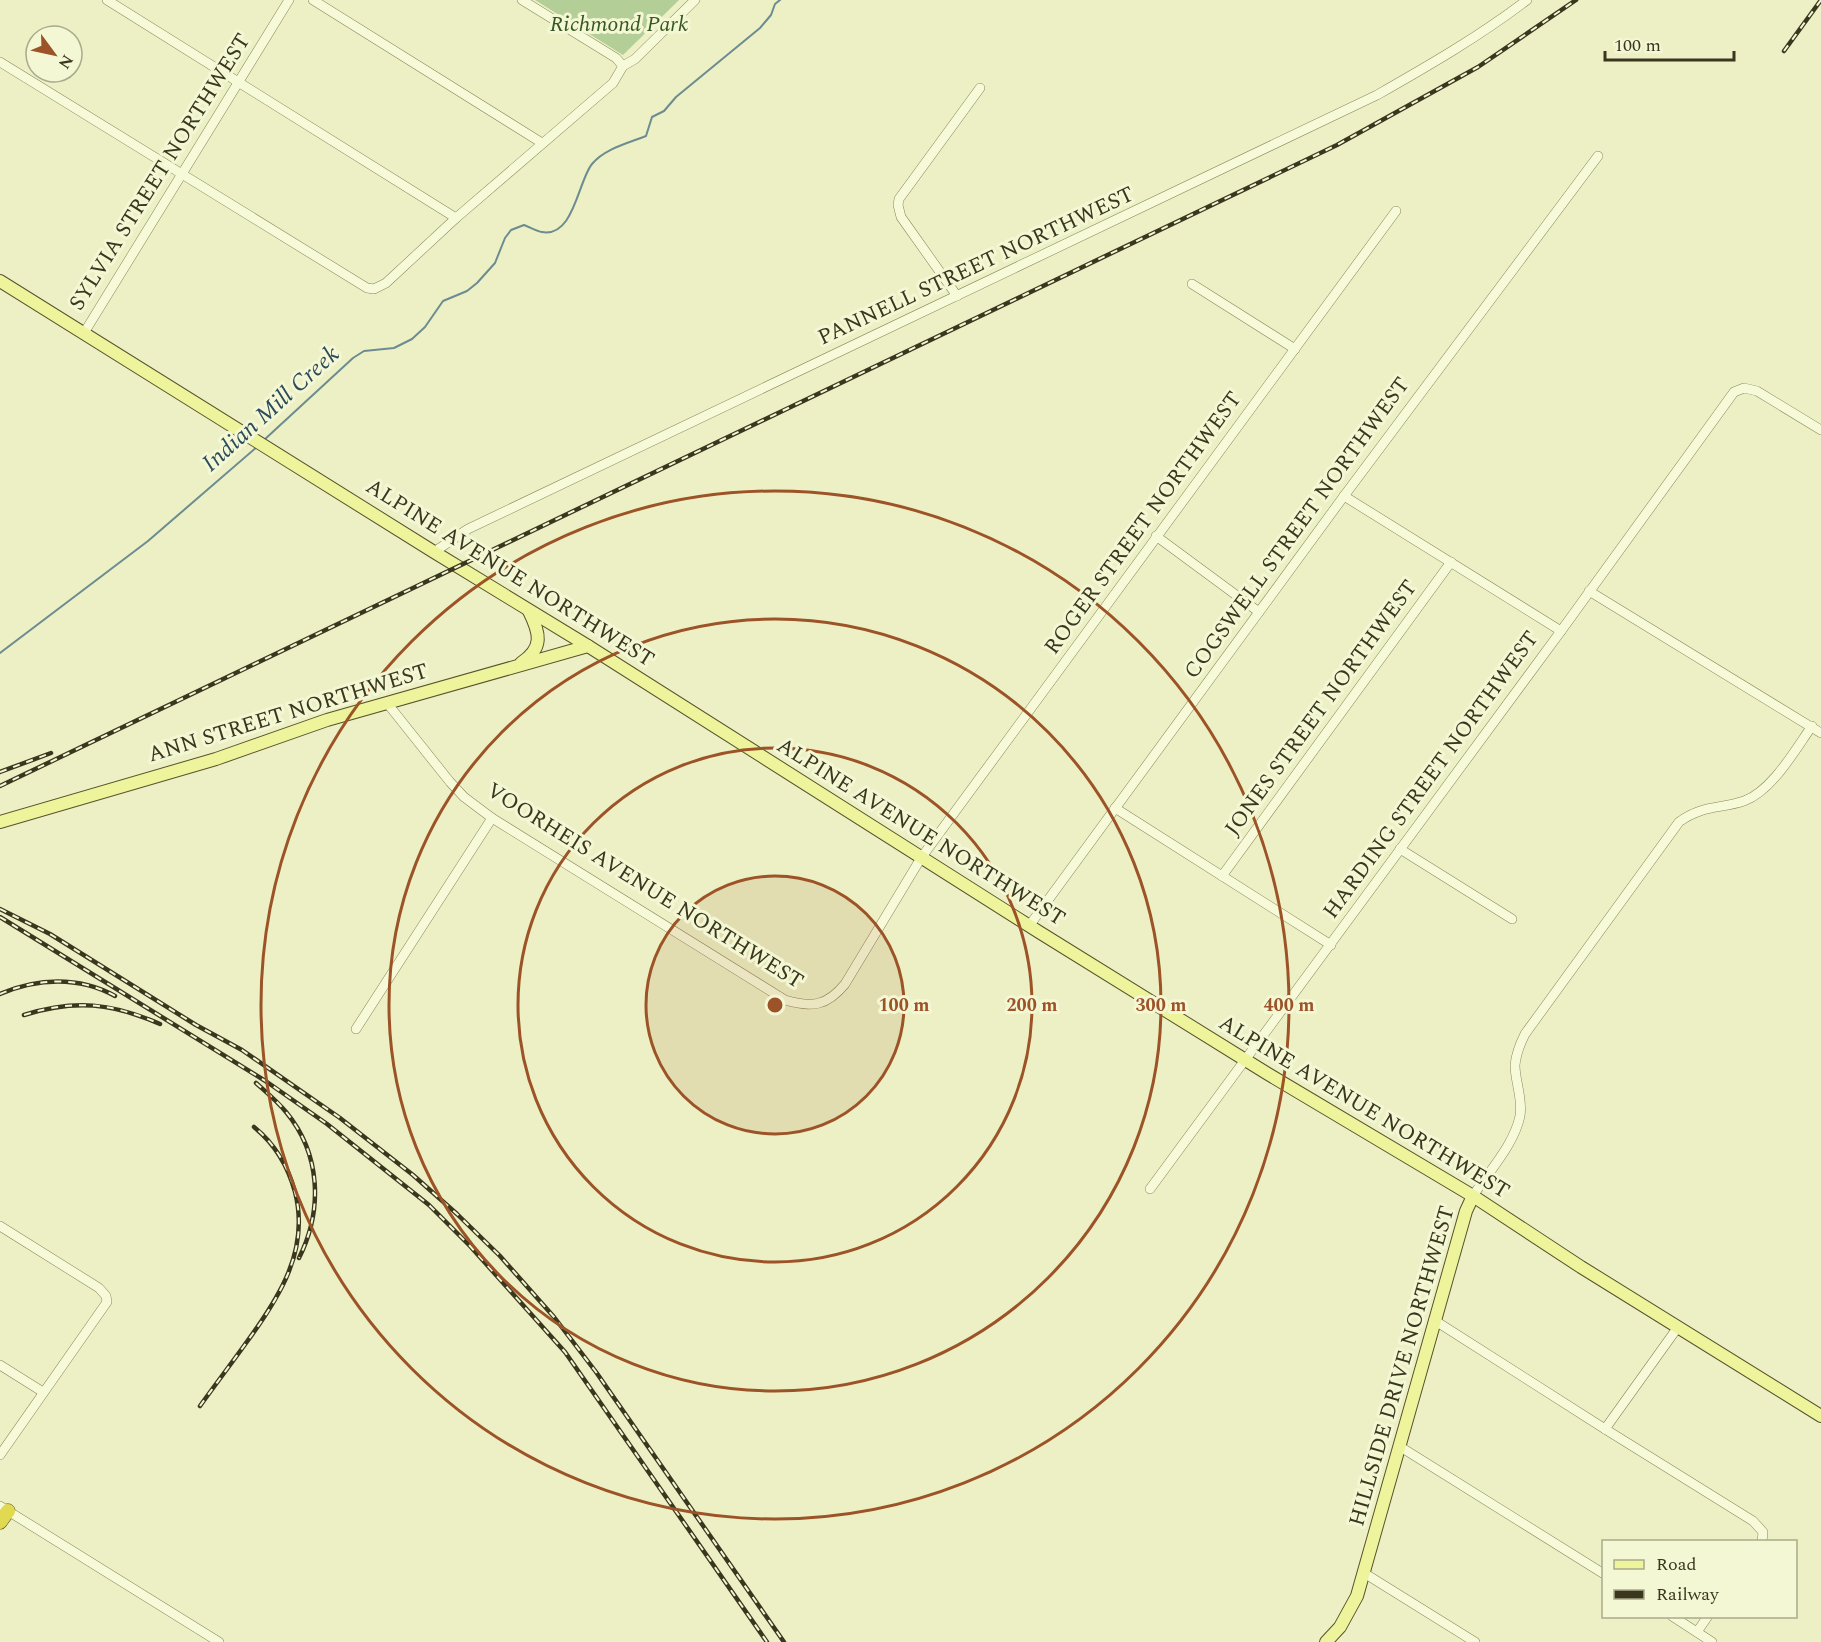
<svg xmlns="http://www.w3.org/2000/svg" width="1821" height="1642" viewBox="0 0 1821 1642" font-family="Spectral,serif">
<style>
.green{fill:#b3ce97}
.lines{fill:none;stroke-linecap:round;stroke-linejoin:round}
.stream{stroke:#6c8c91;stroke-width:2}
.minor-casing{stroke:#8b875a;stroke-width:10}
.major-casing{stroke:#59522e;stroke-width:14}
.highway-casing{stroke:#59522e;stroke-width:15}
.minor{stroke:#f7fad8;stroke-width:9}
.major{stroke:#edf49b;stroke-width:12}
.highway{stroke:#e1d952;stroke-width:14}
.rail-casing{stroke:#3a371e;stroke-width:4.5}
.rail{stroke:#f3f7d4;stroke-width:2;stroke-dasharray:7;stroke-linecap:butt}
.ring{fill:none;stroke:#9c5327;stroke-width:3}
.labels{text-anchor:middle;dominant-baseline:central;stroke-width:6;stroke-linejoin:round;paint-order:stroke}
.park-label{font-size:22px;font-style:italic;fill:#375724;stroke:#f3f7d4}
.street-label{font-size:22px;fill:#3a371e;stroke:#f3f7d4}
.water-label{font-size:24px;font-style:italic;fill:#2d4c5b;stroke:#f3f7d4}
.centre{fill:#9c5327;stroke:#f3f7d4;stroke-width:3}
.ring-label{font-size:18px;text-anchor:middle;font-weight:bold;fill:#9c5327;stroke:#f3f7d4;stroke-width:6;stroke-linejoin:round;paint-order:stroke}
</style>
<rect width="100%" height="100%" fill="#ecf0c4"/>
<path class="green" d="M535,0H679L623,55Z"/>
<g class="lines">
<g class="stream">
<path d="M264,440L353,358L364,351L394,348L412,339L425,327L443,301L467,291L477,283L495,263L505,238L511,230L524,225C530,227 536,231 542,232C574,238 578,181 592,164C604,149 628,143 646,136L652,117L664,111L676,97L760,28L771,15L775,4L780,0"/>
<path d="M0,653L148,541L258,446"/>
</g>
<defs>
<g id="minor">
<path d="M107,0L456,218"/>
<path d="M313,0L542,143"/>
<path d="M522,0L616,58L623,66"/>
<path d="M0,62L367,288L374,289L386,283L456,218L613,83L623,66L635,59L695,0"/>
<path d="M1192,284L1295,349"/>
<path d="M957,296L901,217L898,205L899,199L980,88"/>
<path d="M84,333L289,0"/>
<path d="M1344,496L1561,631"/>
<path d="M1156,536L1259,612"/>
<path d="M434,552L468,529L1377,95C1428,66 1480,36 1527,0"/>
<path d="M1589,591L1821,733"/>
<path d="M387,703L450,782L464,797L492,818L785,1000C812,1008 827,1006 845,984L921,858L1396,211"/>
<path d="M1115,808L1331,945"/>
<path d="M1400,849L1512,919"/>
<path d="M1222,876L1451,562"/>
<path d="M1029,926L1344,496L1598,156"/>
<path d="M356,1029L492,818"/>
<path d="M1150,1189L1561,631L1734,392L1744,388L1757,391L1821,430"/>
<path d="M1473,1196C1489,1171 1514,1145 1520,1116C1523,1098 1515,1082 1515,1065C1516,1054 1520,1044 1525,1034L1679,822C1702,805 1720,809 1744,801C1772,791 1795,750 1812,726"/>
<path d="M0,1226L99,1288L106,1296L107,1302L0,1455"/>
<path d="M1434,1320L1605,1429L1753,1521L1763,1532L1762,1542"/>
<path d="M0,1365L43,1392"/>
<path d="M1605,1429L1678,1327"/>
<path d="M1399,1446L1604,1574"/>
<path d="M0,1506L219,1642"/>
<path d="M1364,1573L1475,1642"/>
<path d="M1672,1616L1712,1642"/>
<path d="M1697,1632L1708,1616"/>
</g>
<g id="major">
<path d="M0,281L434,552L588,646L1039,932L1268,1074L1473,1196L1581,1267L1821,1416"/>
<path d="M521,663C544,648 540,633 529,611"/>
<path d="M0,822L216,759L327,720L588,646"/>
<path d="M1326,1642L1340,1627L1357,1596L1466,1211L1473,1196"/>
</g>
<path id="highway" d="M0,1522L8,1511"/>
</defs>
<use href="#minor" class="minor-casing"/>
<use href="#major" class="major-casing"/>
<use href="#highway" class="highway-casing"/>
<use href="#minor" class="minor"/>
<use href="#major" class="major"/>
<use href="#highway" class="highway"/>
<defs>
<g id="rail">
<path d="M1784,51L1821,0"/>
<path d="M0,772L51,753"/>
<path d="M0,786L1337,145L1478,67L1576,0"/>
<path d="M0,909L50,934L196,1025L242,1050L340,1118L413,1175L457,1214L500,1256L554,1317L596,1372L784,1642"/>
<path d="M0,917L267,1082L327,1124L429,1205L470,1246L565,1352L767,1642"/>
<path d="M0,994C37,978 79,976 115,996"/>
<path d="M24,1015C75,999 112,1003 160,1024"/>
<path d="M256,1083C266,1092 277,1101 286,1112C321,1154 323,1210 299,1258"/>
<path d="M200,1406C215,1385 231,1364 246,1343C279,1298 310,1250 295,1192C288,1166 275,1144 254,1127"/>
</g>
</defs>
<use href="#rail" class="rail-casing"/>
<use href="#rail" class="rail"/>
</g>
<circle cx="775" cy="1005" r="129" fill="#9c5327" fill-opacity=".12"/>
<g class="ring">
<circle cx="775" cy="1005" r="129"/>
<circle cx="775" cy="1005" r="257"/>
<circle cx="775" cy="1005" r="386"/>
<circle cx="775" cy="1005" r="514"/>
</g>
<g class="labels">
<g class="park-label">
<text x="619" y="24">Richmond Park</text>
</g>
<g class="street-label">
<text transform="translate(160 172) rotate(-58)">SYLVIA STREET NORTHWEST</text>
<text transform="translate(976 266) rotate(-25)">PANNELL STREET NORTHWEST</text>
<text transform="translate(1143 523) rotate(-54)">ROGER STREET NORTHWEST</text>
<text transform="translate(1297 528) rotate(-54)">COGSWELL STREET NORTHWEST</text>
<text transform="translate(510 573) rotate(32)">ALPINE AVENUE NORTHWEST</text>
<text transform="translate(1321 708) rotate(-54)">JONES STREET NORTHWEST</text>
<text transform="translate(288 713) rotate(-17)">ANN STREET NORTHWEST</text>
<text transform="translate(1431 775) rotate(-54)">HARDING STREET NORTHWEST</text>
<text transform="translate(921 832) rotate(32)">ALPINE AVENUE NORTHWEST</text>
<text transform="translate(645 886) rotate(32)">VOORHEIS AVENUE NORTHWEST</text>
<text transform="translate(1364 1107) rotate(31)">ALPINE AVENUE NORTHWEST</text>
<text transform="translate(1402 1366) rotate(-74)">HILLSIDE DRIVE NORTHWEST</text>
</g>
<g class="water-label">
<text transform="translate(271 409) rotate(-42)">Indian Mill Creek</text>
</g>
</g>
<circle cx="775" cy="1005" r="9" class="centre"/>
<g class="ring-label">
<text x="904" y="1011">100 m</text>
<text x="1032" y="1011">200 m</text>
<text x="1161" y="1011">300 m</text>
<text x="1289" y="1011">400 m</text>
</g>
<rect x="1602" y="1540" width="195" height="78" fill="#f3f7d4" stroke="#a9aa8b" stroke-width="1.5"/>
<rect x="1614" y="1560" width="30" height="9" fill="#edf49b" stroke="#a9aa8b" stroke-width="1.5"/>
<text x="1656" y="1570" font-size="18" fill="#3a371e">Road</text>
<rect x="1614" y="1590" width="30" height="9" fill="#3a371e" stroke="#a9aa8b" stroke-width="1.5"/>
<text x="1656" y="1600" font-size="18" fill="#3a371e">Railway</text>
<g transform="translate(54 54) rotate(123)"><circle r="28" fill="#f3f7d4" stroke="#a9aa8b" stroke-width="1.5"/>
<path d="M0-4.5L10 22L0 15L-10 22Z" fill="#9c5327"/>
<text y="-9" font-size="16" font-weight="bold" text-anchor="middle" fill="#3a371e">N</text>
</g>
<path d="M1605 51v9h129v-9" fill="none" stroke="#3a371e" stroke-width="3"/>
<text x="1614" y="51" font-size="18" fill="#3a371e" stroke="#f3f7d4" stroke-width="4.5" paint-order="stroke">100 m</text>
</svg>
